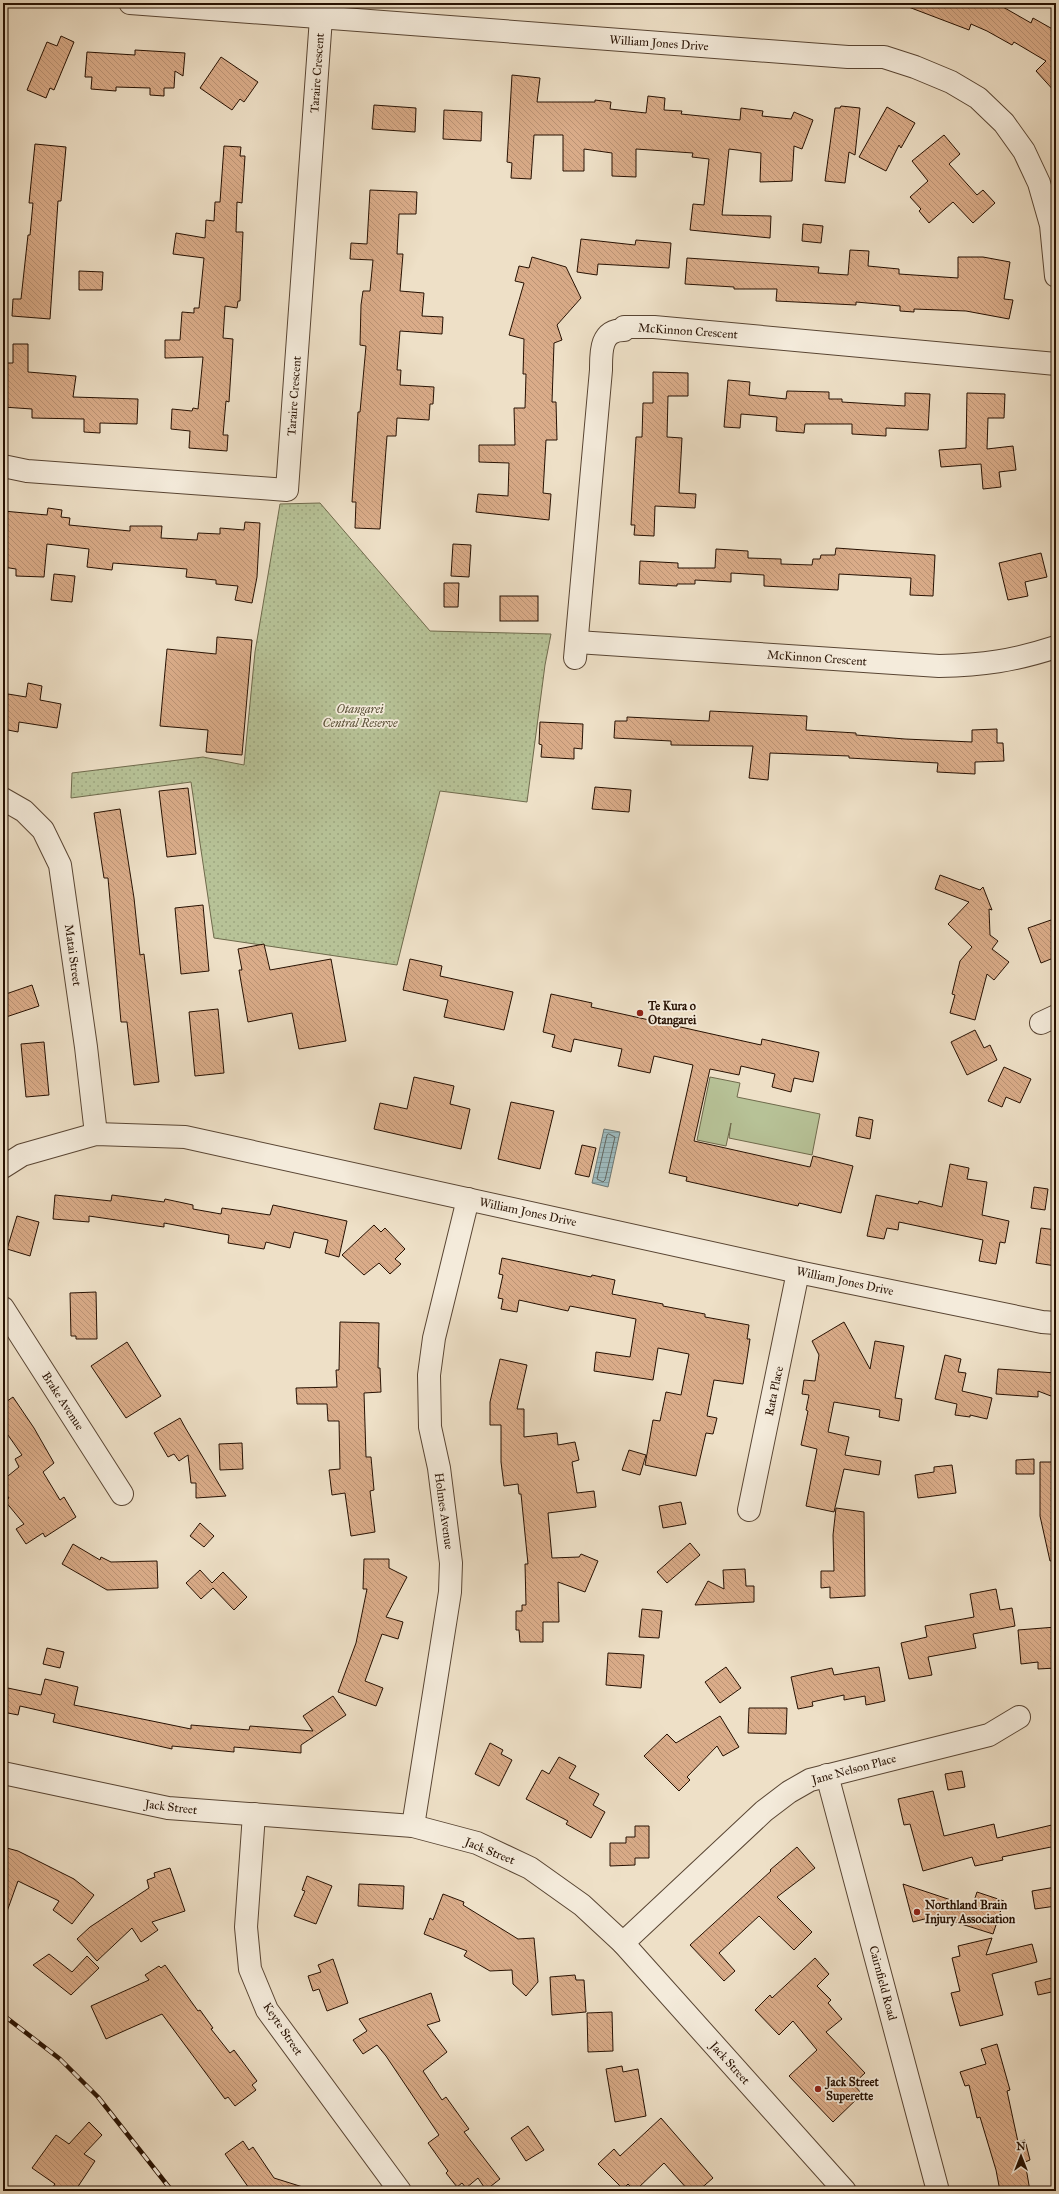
<svg xmlns="http://www.w3.org/2000/svg" width="1059" height="2194" viewBox="0 0 1059 2194" font-family="'IM FELL Great Primer',serif">
<style>
.green{fill:url(#green-dots);stroke:#6f6a4c}
.pitch{fill:#b7c297;stroke:#6f6a4c}
.water{fill:url(#water-rules);stroke:#6e7773}
.lines{fill:none;stroke-linecap:round;stroke-linejoin:round}
.shore{stroke:#626660;stroke-width:1}
.building{fill:url(#building-back-hatch);stroke:#271102}
.street-casing{stroke:#594533;stroke-width:24}
.street{stroke:#f4ebdb;stroke-width:22}
.rail-casing{stroke:#271102;stroke-width:4.5}
.rail{stroke:#f4ebdb;stroke-width:3;stroke-dasharray:9;stroke-linecap:butt}
.poi-dot{fill:#8f2418;stroke:#f4ebdb;stroke-width:1.5}
.labels{text-anchor:middle;dominant-baseline:central;stroke-width:3.5;stroke-linejoin:round;paint-order:stroke}
.street-label{font-size:12px;fill:#271102;stroke:#f4ebdb}
.park-label{font-size:12px;font-style:italic;fill:#594f36;stroke:#f4ebdb}
.poi-label{font-size:12px;font-weight:bold;fill:#271102;stroke:#f4ebdb;text-anchor:start}
</style>
<defs>
<pattern id="green-dots" width="8" height="8" patternUnits="userSpaceOnUse"><rect width="8" height="8" fill="#b7c297"/><path d="M2 2h.1M6 6h.1" fill="none" stroke="#9da680" stroke-width="1.8" stroke-linecap="round"/></pattern>
<pattern id="water-rules" width="6" height="5" patternUnits="userSpaceOnUse"><rect width="6" height="5" fill="#9ebbbf"/><path d="M0 2.5h6" fill="none" stroke="#88a0a2"/></pattern>
<pattern id="building-back-hatch" width="6" height="6" patternUnits="userSpaceOnUse"><rect width="6" height="6" fill="#daac89"/><path d="M-1 5l2 2M0 0l6 6M5-1l2 2" fill="none" stroke="#bb9375"/></pattern>
</defs>
<rect width="100%" height="100%" fill="#eee0c7"/>
<filter id="stains"><feTurbulence type="fractalNoise" baseFrequency=".005" numOctaves="4"/><feColorMatrix values="0 0 0 0 .2 0 0 0 0 .09 0 0 0 0 .02 0 0 0 .5 -.17"/></filter>
<radialGradient id="worn" r=".72"><stop offset=".6" stop-color="#630" stop-opacity="0"/><stop offset="1" stop-color="#630" stop-opacity=".3"/></radialGradient>
<path class="green" d="M320,503L430,631L551,634L545,665L527,802L440,791L397,965L214,938L191,782L71,798L72,773L203,757L244,765L255,652L280,504Z"/>
<path class="pitch" d="M710,1077L740,1083L737,1097L820,1114L812,1155L729,1138L731,1123L726,1146L697,1140Z"/>
<path class="water" d="M604,1129L620,1132L608,1187L592,1183Z"/>
<g class="lines">
<path class="shore" d="M609,1134L615,1137L605,1180L603,1182L597,1179L607,1135Z"/>
</g>
<g class="building">
<path d="M898,3H1002L1003,7L1031,23L1033,18L1056,31V93L1036,71L1046,61L1014,42L1012,45L987,31L971,24L969,30Z"/>
<path d="M61,36L74,42L54,90L50,88L46,98L27,90L47,42L57,46Z"/>
<path d="M135,50L185,53L183,76L175,71L174,88H164V96L150,95V88L116,87V91L91,89L92,77H85L87,52L135,55Z"/>
<path d="M221,57L258,82L244,102L240,99L232,110L200,88Z"/>
<path d="M512,75L540,78L537,102H595V100L611,102L610,109L646,113L648,96L665,98L664,110L682,111L681,114L740,120L741,108L763,111L762,116L791,119L794,112L813,120L802,149L794,146L792,181L760,182L761,153L729,149L722,215L771,216L770,238L690,230L693,204L704,205L709,159L692,157L693,153L636,149V177L612,176V153L584,149V171H563V135H534L531,179L511,178L512,163L507,162Z"/>
<path d="M374,105L416,108L415,132L372,129Z"/>
<path d="M841,106L860,108L855,155L849,152L845,183L825,181L835,108H840Z"/>
<path d="M887,107L915,123L901,148L899,145L886,171L859,157Z"/>
<path d="M444,110L482,112L481,141L443,139Z"/>
<path d="M944,135L960,154L949,164L977,195L983,190L995,203L973,223L953,202L929,223L919,211L921,209L910,197L928,181L912,161Z"/>
<path d="M35,144L66,147L61,201H58L50,319L12,316L13,299H21L28,235H30L33,203H29Z"/>
<path d="M224,146L241,147L240,156H245L242,203L237,202L236,232H243L240,301H238L237,308L225,306L223,338L233,339L229,402L226,401L223,435H228L227,451L189,448L190,431L171,429L172,409L192,411L193,408L198,409L203,357L165,358V340H180L182,312L194,313V308H199L204,258L173,254L176,233L205,238L206,220L214,221L215,202H220Z"/>
<path d="M370,190L417,192L416,214H399L397,254H403L400,291L424,293L422,316L443,317L442,334L400,331L397,370H401L400,385L434,387L433,404H430L429,420L397,418L396,436H387L380,529L355,528L356,502H352L358,412H360L366,346L360,345L361,305L363,291H370L373,260L350,259L351,243L367,244Z"/>
<path d="M803,224L823,226L821,243L802,241Z"/>
<path d="M581,239L635,245L636,240L671,243L669,268L598,264L597,275L577,272Z"/>
<path d="M850,250L869,251L868,266L899,269V274L958,278V257H983L1010,262L1004,299L1013,300L1009,319L966,311L914,309V312L900,311V306L856,302V305L776,301L777,289H734V287L685,284L687,258L819,267L818,273L848,275Z"/>
<path d="M532,257L566,267L581,298L557,325L562,340L554,343L552,402H556L557,440H546L543,493L551,494L549,520L476,512L478,494L508,496L509,463L479,462V445H515L514,408H525L526,374H523L524,339L509,335L524,283L515,281L519,266L529,268Z"/>
<path d="M79,271L103,272L102,290H79Z"/>
<path d="M13,344H28V372L76,376L73,397L138,399L137,424L100,423V433L84,432V419L32,418V409L3,407V363H13Z"/>
<path d="M653,372L688,373V396H668L667,437L682,438L679,493L696,494L695,508L655,506L654,536L634,535L635,525H631L636,437H642L643,403H653Z"/>
<path d="M728,380L750,382L749,395L786,399L787,391L829,392V399H842V402L905,406V393L930,394L928,430L886,428V436L852,434V424H805L804,433L776,431L777,417L741,414L740,428L724,427Z"/>
<path d="M967,393L1005,394L1004,418H988L987,449L1013,446L1016,470L999,472L1001,487L983,489L981,464L941,467L939,450L966,448Z"/>
<path d="M48,508L62,510L61,517L70,518L69,525L130,531V526H162L161,538L197,540L198,533L220,534V528L244,530L245,522L260,523L257,577L252,603L235,600L238,586L216,584V580L186,577L187,569L113,563L112,570L87,567L89,549L47,544L44,577L16,576V569L3,567V511L47,515Z"/>
<path d="M453,544L471,545L469,577L451,576Z"/>
<path d="M836,548L935,555L933,596L910,595L911,578L839,574L838,590L764,586V575L731,573V582L695,580V584H677V586L639,584L640,561L678,563V568H715L716,549L748,551V558L781,559V564L812,565L813,559H820L821,555H835Z"/>
<path d="M1041,553L1047,577L1025,582L1028,596L1008,600L999,563Z"/>
<path d="M54,574L75,576L72,602L51,600Z"/>
<path d="M444,583H459L458,607H444Z"/>
<rect x="500" y="596" width="38" height="25"/>
<path d="M217,637L252,640L242,755L206,752L208,730L160,726L167,649L216,654Z"/>
<path d="M28,683L42,686L40,700L61,704L57,728L19,722L18,732L3,729L8,694L26,697Z"/>
<path d="M710,711L807,716L806,730L856,733V735L905,739L972,742V730L997,729V743H1003L1004,761L975,762V774L937,772L938,763L849,758V756L770,753L768,780L749,778L753,746L671,745V741L614,738L615,721H627V717L709,721Z"/>
<path d="M540,722L583,724L582,749L574,748V759L541,757L542,745L539,744Z"/>
<path d="M595,787L631,790L629,812L592,809Z"/>
<path d="M188,788L196,854L167,857L159,791Z"/>
<path d="M120,809L134,898L140,955L144,954L159,1082L134,1085L127,1022H121L108,878H104L94,813Z"/>
<path d="M940,875L980,890L983,887L992,910L989,909L990,935L998,941L992,949L1009,962L994,980L987,974L975,1020L950,1013L955,995L952,994L960,961L972,947L948,924L969,902L935,889Z"/>
<path d="M203,905L209,971L181,974L175,908Z"/>
<path d="M1051,920L1056,933V957L1041,963L1028,928Z"/>
<path d="M264,944L270,970L331,959L346,1041L299,1049L292,1013L248,1022L239,970H242L238,949Z"/>
<path d="M410,959L442,966L440,976L513,992L504,1030L444,1017L448,1000L403,990Z"/>
<path d="M32,985L39,1006L3,1018V995Z"/>
<path d="M551,994L592,1003L591,1007L761,1045L762,1039L819,1052L813,1082L794,1078L791,1092L772,1087L775,1074L741,1066L739,1075L710,1069L694,1141L810,1167L813,1156L853,1166L841,1213L799,1203L798,1206L686,1181L687,1177L669,1173L693,1065L654,1056L650,1073L618,1066L622,1049L574,1039L571,1052L552,1047L555,1035L543,1032Z"/>
<path d="M218,1009L224,1073L195,1076L189,1012Z"/>
<path d="M975,1030L984,1048L990,1045L997,1060L967,1075L951,1042Z"/>
<path d="M44,1042L49,1095L26,1097L21,1044Z"/>
<path d="M1004,1067L1031,1079L1020,1103L1006,1097L1002,1107L988,1101Z"/>
<path d="M414,1077L454,1086L450,1104L470,1109L461,1149L374,1129L380,1103L407,1109Z"/>
<path d="M511,1102L554,1111L540,1169L498,1159Z"/>
<path d="M859,1117L873,1120L870,1139L856,1136Z"/>
<path d="M582,1145L596,1148L589,1177L575,1174Z"/>
<path d="M950,1164L969,1168L967,1179L987,1182L982,1215L1009,1221L1005,1243L1000,1242L996,1264L979,1261L983,1240L899,1222L898,1230L887,1228L884,1239L867,1236L876,1195L918,1204L919,1201L942,1207Z"/>
<path d="M1034,1187L1048,1189L1045,1210L1031,1208Z"/>
<path d="M55,1195L111,1201L112,1195L164,1202L165,1199L193,1205V1209L221,1214L222,1208L270,1215L273,1205L347,1221L339,1257L325,1253L328,1240L294,1232L290,1248L266,1242L264,1249L228,1243L229,1235L164,1223V1227L89,1216V1222L53,1219Z"/>
<path d="M17,1216L39,1222L30,1256L7,1249Z"/>
<path d="M374,1225L381,1232L385,1228L405,1249L395,1259L401,1264L390,1274L379,1263L364,1275L342,1255Z"/>
<path d="M1041,1228L1056,1230V1266L1036,1263Z"/>
<path d="M502,1258L591,1277L592,1275L615,1280L612,1294L663,1304V1306L705,1314V1317L749,1325L747,1339H750L743,1384L714,1380L707,1416L717,1418L713,1434L706,1433L696,1476L645,1465L653,1420L660,1421L666,1392L681,1395L689,1354L658,1348L653,1380L594,1371L596,1352L630,1357L636,1319L570,1306L568,1311L519,1300L517,1312L501,1309L503,1299L498,1298L503,1275L499,1274Z"/>
<path d="M96,1292L97,1339H76V1336H71L70,1293Z"/>
<path d="M340,1322L379,1323L378,1368H380L381,1392L364,1393L366,1457H371L374,1490L370,1491L375,1532L351,1536L345,1493L332,1495L329,1470L340,1469L339,1421H328L327,1404H297L296,1388L337,1387L336,1370H339Z"/>
<path d="M844,1322L870,1369L875,1341L904,1346L895,1398L902,1399L899,1421L879,1417L880,1410L834,1402L828,1432L849,1437L845,1455L881,1461L879,1475L844,1469L834,1512L806,1506L817,1449L801,1445L808,1411L806,1410L809,1395L802,1394L804,1380L815,1381L819,1355L812,1341Z"/>
<path d="M127,1342L161,1396L126,1418L91,1366Z"/>
<path d="M945,1355L961,1359L958,1372L966,1373L962,1391L992,1398L987,1419L970,1415V1417L955,1415L957,1404L935,1399Z"/>
<path d="M500,1359L527,1365L517,1409H524V1437L557,1433L558,1445L575,1442L579,1460L572,1462L577,1493L594,1491L596,1507L548,1513L552,1558L579,1557L581,1554L598,1561L585,1592L558,1582L559,1622H543V1642H520L519,1630H516V1611H522V1605H526L525,1564H528L521,1494H519L518,1484L504,1486L501,1462V1425H490V1402Z"/>
<path d="M998,1369L1056,1373V1398L1038,1391V1397L996,1394Z"/>
<path d="M13,1397L34,1428L54,1463L43,1472L60,1500L64,1497L76,1517L45,1537L43,1533L26,1544L16,1529L24,1524L5,1501L9,1498L3,1491V1480L19,1467L15,1459L22,1455L3,1428V1404Z"/>
<path d="M180,1418L186,1429L226,1496L196,1498V1483H191L188,1455L179,1461L174,1454L168,1457L154,1433Z"/>
<path d="M242,1443L243,1469L220,1470L219,1444Z"/>
<path d="M629,1450L646,1455L640,1475L622,1470Z"/>
<path d="M1034,1459V1474H1016V1460Z"/>
<path d="M1040,1462H1056V1560L1050,1561L1040,1516Z"/>
<path d="M952,1465L956,1493L918,1498L915,1475L934,1472V1467Z"/>
<path d="M681,1502L686,1524L663,1528L659,1506Z"/>
<path d="M836,1508L864,1512L865,1596L830,1598V1587L821,1588V1571H834L833,1535Z"/>
<path d="M200,1523L214,1536L204,1547L190,1536Z"/>
<path d="M690,1543L700,1555L667,1583L657,1572Z"/>
<path d="M73,1544L100,1560L101,1557L111,1562L157,1561L158,1588L107,1590L62,1564Z"/>
<path d="M364,1559H389V1568L407,1577L386,1617L403,1622L398,1639L382,1634L365,1681L383,1688L376,1706L338,1692L356,1643L367,1589H363Z"/>
<path d="M745,1569L746,1586H754V1602L695,1605L708,1581L724,1589L723,1570Z"/>
<path d="M200,1570L212,1583L223,1572L247,1597L234,1610L213,1588L201,1599L186,1583Z"/>
<path d="M996,1589L1000,1610L1012,1608L1015,1626L973,1634L976,1648L928,1657L932,1675L909,1679L901,1643L927,1637L925,1626L974,1617L970,1594Z"/>
<path d="M642,1609L662,1611L659,1638L639,1637Z"/>
<path d="M1056,1627V1668L1038,1669V1662L1021,1664L1018,1630Z"/>
<path d="M47,1648L64,1652L60,1668L43,1664Z"/>
<path d="M608,1653L644,1655L641,1688L606,1685Z"/>
<path d="M726,1667L741,1688L720,1703L705,1682Z"/>
<path d="M879,1667L885,1701L866,1705L865,1696L844,1700V1695L812,1702L813,1706L798,1709L791,1677L832,1668L834,1675Z"/>
<path d="M45,1679L78,1687L74,1705L191,1729V1725L249,1730L250,1726L313,1731L303,1716L333,1696L346,1715L301,1745V1753L234,1747V1752L172,1746V1749L53,1722L55,1714L20,1706L18,1715L3,1712V1687L41,1695Z"/>
<path d="M749,1708H787L786,1734L748,1733Z"/>
<path d="M720,1716L739,1747L723,1756L717,1746L687,1777L690,1780L679,1791L644,1756L667,1734L676,1743Z"/>
<path d="M490,1743L503,1750L501,1754L512,1760L499,1786L475,1774Z"/>
<path d="M559,1757L576,1766L569,1778L599,1794L593,1805L605,1812L591,1838L566,1824L568,1821L526,1799L542,1770L549,1774Z"/>
<path d="M962,1771L965,1787L948,1790L945,1774Z"/>
<path d="M933,1791L944,1836L994,1824L997,1838L1056,1824V1846L1002,1857L1003,1860L975,1866L972,1857L923,1871L910,1824L904,1825L898,1799Z"/>
<path d="M635,1826H649V1858H635V1865L610,1866V1843H626V1837H635Z"/>
<path d="M3,1847L18,1851L74,1879L94,1895L72,1924L53,1910L59,1901L18,1881L5,1917H3Z"/>
<path d="M797,1847L815,1868L777,1897L812,1932L794,1950L759,1916L719,1953L735,1971L724,1981L690,1945L771,1871L770,1870Z"/>
<path d="M170,1868L185,1911L152,1922L158,1930L141,1942L132,1928L97,1961L77,1939L90,1927L149,1888L147,1880L155,1877L154,1873Z"/>
<path d="M307,1876L332,1886L316,1924L294,1916L305,1891L302,1890Z"/>
<path d="M359,1884L404,1886L403,1909L358,1906Z"/>
<path d="M903,1884L972,1907L977,1892L1004,1901L993,1934L936,1916L913,1922Z"/>
<path d="M1056,1887V1906L1035,1909L1032,1891Z"/>
<path d="M443,1894L464,1902L463,1905L518,1939L534,1938L538,1982L526,1996L513,1984L512,1970L490,1971L464,1956L467,1951L424,1934L430,1918L433,1920Z"/>
<path d="M992,1938L986,1955L1032,1944L1037,1962L992,1974L1003,2015L960,2026L951,1993L960,1991L952,1958L960,1956L958,1946Z"/>
<path d="M49,1954L72,1972L87,1956L99,1968L71,1995L33,1965Z"/>
<path d="M815,1958L829,1974L817,1986L831,2000L828,2003L842,2019L826,2032L865,2073L853,2084L862,2094L833,2122L789,2076L817,2050L793,2021L779,2035L755,2010L770,1995L772,1998Z"/>
<path d="M333,1959L348,2003L327,2011L319,1989L313,1991L308,1976L321,1972L318,1965Z"/>
<path d="M165,1965L198,2011L200,2010L213,2028L211,2029L230,2053L234,2050L257,2081L252,2085L256,2090L235,2106L228,2097L225,2099L162,2014L106,2039L91,2006L149,1980L145,1975L159,1966L161,1968Z"/>
<path d="M575,1975L576,1980H584L586,2012L552,2015L550,1977Z"/>
<path d="M1056,1977V1991L1038,1995L1035,1982Z"/>
<path d="M431,1993L440,2021L427,2025L447,2052L423,2071L442,2100L446,2097L469,2129L464,2132L500,2179L486,2190L478,2178L466,2188L462,2183L457,2187L446,2173L448,2171L428,2143L439,2135L386,2056L377,2045L363,2054L353,2040L367,2031L359,2019Z"/>
<path d="M612,2012L613,2051L588,2052L587,2013Z"/>
<path d="M997,2044L1010,2090L1007,2091L1018,2142L1025,2140L1030,2160L1025,2162L1030,2191H1000L996,2170L980,2117L977,2118L969,2085L965,2086L960,2072L986,2064L981,2049Z"/>
<path d="M622,2066L623,2072L638,2069L646,2116L615,2122L606,2069Z"/>
<path d="M661,2118L713,2178L698,2191H689L664,2163L635,2191L628,2184L623,2189L598,2164L614,2149L620,2156Z"/>
<path d="M89,2122L102,2135L84,2154L95,2161L75,2191H50L55,2184L32,2168L56,2135L69,2144Z"/>
<path d="M528,2126L544,2150L526,2161L511,2138Z"/>
<path d="M243,2141L249,2150L253,2147L274,2178L306,2188L305,2191H251L225,2154Z"/>
</g>
<g class="lines">
<defs>
<g id="street">
<path d="M130,3L848,57H884L915,67L951,82L978,98L1004,123L1024,151L1039,183L1051,225L1056,276"/>
<path d="M3,466L27,471L287,490L321,18"/>
<path d="M577,642L939,666C983,665 1013,661 1056,647"/>
<path d="M575,658L601,370C601,352 600,330 624,330V327H654L1056,364"/>
<path d="M3,799L24,811L43,830L60,865L86,1047L96,1134"/>
<path d="M1041,1023L1056,1016"/>
<path d="M3,1167L22,1155L96,1134L185,1137L798,1272L1042,1322L1056,1323"/>
<path d="M3,1308L122,1494"/>
<path d="M749,1510L798,1272"/>
<path d="M3,1773L168,1808L413,1826L477,1843L530,1868L582,1905L623,1943L845,2191"/>
<path d="M827,1775L938,2191"/>
<path d="M254,1814L246,1927L250,1969L267,2010L400,2191"/>
<path d="M413,1826L450,1592L451,1563L439,1468L430,1427L429,1375L434,1338L468,1199"/>
<path d="M623,1943L764,1811L789,1792L810,1780L989,1735L1019,1717"/>
</g>
</defs>
<use href="#street" class="street-casing"/>
<use href="#street" class="street"/>
<defs>
<path id="rail" d="M3,2015L60,2059L98,2097L172,2191"/>
</defs>
<use href="#rail" class="rail-casing"/>
<use href="#rail" class="rail"/>
</g>
<g class="poi-dot">
<circle cx="640" cy="1013" r="4"/>
<circle cx="917" cy="1912" r="4"/>
<circle cx="818" cy="2089" r="4"/>
</g>
<g class="labels">
<g class="street-label">
<text transform="translate(659 43) rotate(4)">William Jones Drive</text>
<text transform="translate(317 73) rotate(-86)">Taraire Crescent</text>
<text transform="translate(688 331) rotate(4)">McKinnon Crescent</text>
<text transform="translate(294 396) rotate(-86)">Taraire Crescent</text>
<text transform="translate(817 658) rotate(4)">McKinnon Crescent</text>
<text transform="translate(73 955) rotate(82)">Matai Street</text>
<text transform="translate(528 1212) rotate(12)">William Jones Drive</text>
<text transform="translate(845 1281) rotate(12)">William Jones Drive</text>
<text transform="translate(774 1391) rotate(-78)">Rata Place</text>
<text transform="translate(63 1401) rotate(57)">Brake Avenue</text>
<text transform="translate(444 1511) rotate(82)">Holmes Avenue</text>
<text transform="translate(854 1769) rotate(-15)">Jane Nelson Place</text>
<text transform="translate(171 1807) rotate(7)">Jack Street</text>
<text transform="translate(490 1851) rotate(22)">Jack Street</text>
<text transform="translate(883 1983) rotate(75)">Cairnfield Road</text>
<text transform="translate(283 2029) rotate(56)">Keyte Street</text>
<text transform="translate(730 2063) rotate(48)">Jack Street</text>
</g>
<g class="park-label">
<text x="360" y="709">Otangarei<tspan x="360" dy="14">Central Reserve</tspan></text>
</g>
<g class="poi-label">
<text x="648" y="1006">Te Kura o<tspan x="648" dy="14">Otangarei</tspan></text>
<text x="925" y="1905">Northland Brain<tspan x="925" dy="14">Injury Association</tspan></text>
<text x="826" y="2082">Jack Street<tspan x="826" dy="14">Superette</tspan></text>
</g>
</g>
<rect width="1059" height="2194" fill="none" stroke="#eee0c7" stroke-width="16"/>
<rect x="4" y="4" width="1051" height="2186" fill="none" stroke="#271102" stroke-width="2"/>
<rect x="8" y="8" width="1043" height="2178" fill="none" stroke="#271102"/>
<g transform="translate(1021 2156)" stroke="#f4ebdb" stroke-width="3" paint-order="stroke">
<path d="M0-3L7 15L0 10L-7 15Z" fill="#271102"/>
<text y="-6" font-size="11" font-weight="bold" text-anchor="middle" fill="#271102">N</text>
</g>
<rect width="100%" height="100%" filter="url(#stains)"/>
<rect width="100%" height="100%" fill="url(#worn)"/>
</svg>
